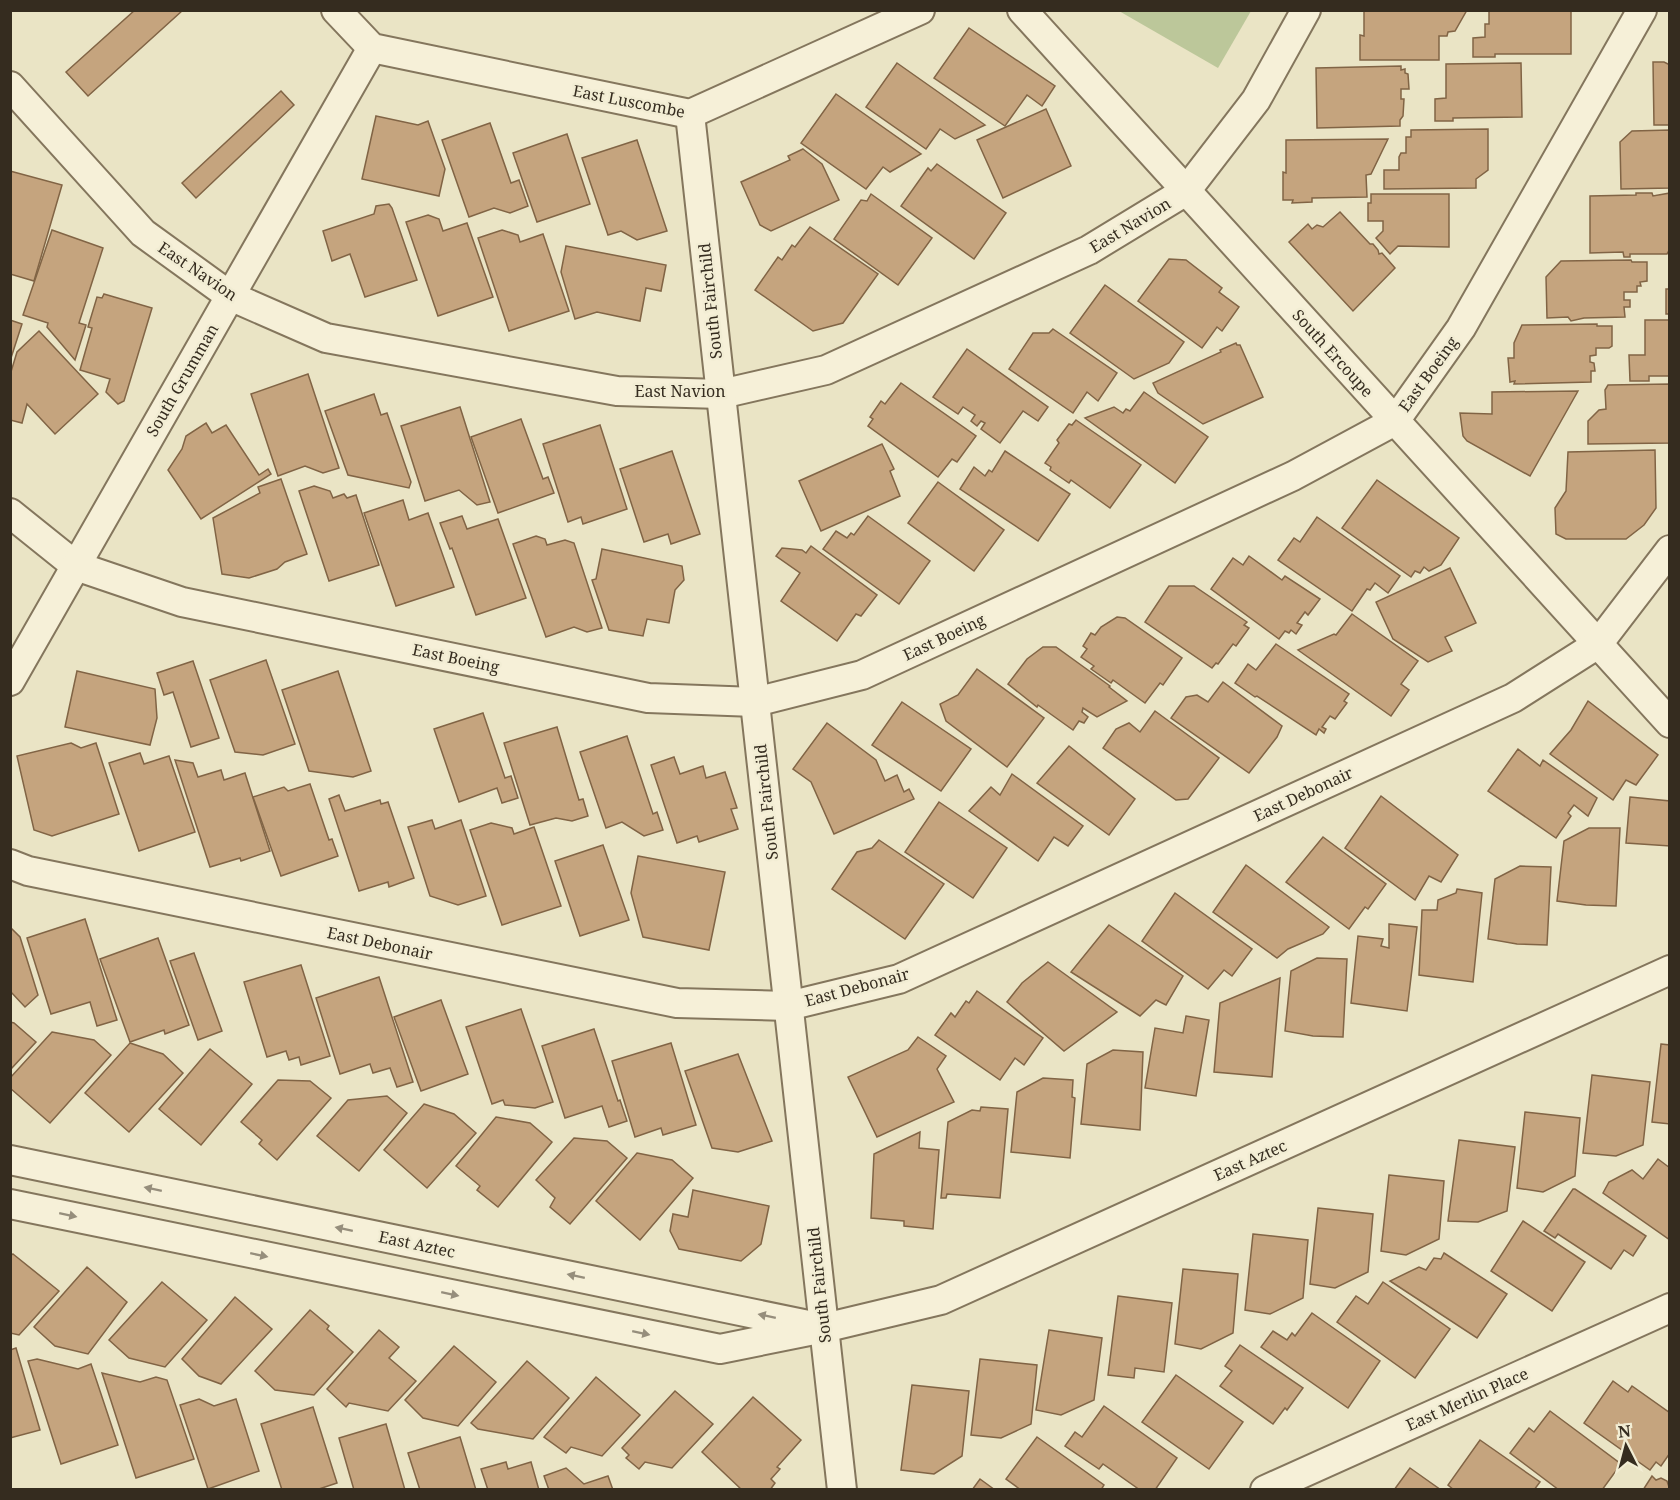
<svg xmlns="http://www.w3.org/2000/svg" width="1680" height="1500" viewBox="0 0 1680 1500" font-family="'Noto Serif',serif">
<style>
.green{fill:#bcc79a}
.building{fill:#c5a47e;stroke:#816445;stroke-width:1.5}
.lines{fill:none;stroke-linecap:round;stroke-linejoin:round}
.lane-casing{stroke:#84765d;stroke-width:32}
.lane{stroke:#f6f0d8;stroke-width:28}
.oneway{fill:#968e7c}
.labels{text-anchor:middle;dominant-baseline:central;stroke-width:5;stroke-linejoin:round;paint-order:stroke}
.street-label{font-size:16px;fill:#352c1f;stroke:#f2edd4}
</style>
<rect width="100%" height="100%" fill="#eae4c5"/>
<path class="green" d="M1119,11H1251L1218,68Z"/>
<g class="building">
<path d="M135,10H183L88,96L66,72Z"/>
<path d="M1364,10H1467L1455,31L1448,32L1447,36H1439V60H1360V35L1364,36Z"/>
<path d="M1489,10H1571V54H1495V57H1473V38L1485,37V24H1489Z"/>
<path d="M969,28L1055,86L1042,106L1027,95L1005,126L934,78Z"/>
<path d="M1653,62H1664L1670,65V125H1654Z"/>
<path d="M897,63L985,125L955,139L940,129L926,149L866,107Z"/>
<path d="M1521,63L1522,117L1453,118V121H1435V99L1446,98V64Z"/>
<path d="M1401,66V70L1405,69V73L1408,74L1409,89H1401V99H1404L1403,116L1400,120V126L1317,128L1316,68Z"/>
<path d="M281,91L294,105L196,198L182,183Z"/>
<path d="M836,94L921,154L890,172L883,167L866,189L801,143Z"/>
<path d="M1046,109L1071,166L1003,198L977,140Z"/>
<path d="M376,116L418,125L428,121L445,169L439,196L362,179Z"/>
<path d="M490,123L511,183L519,180L528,206L510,213L494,208L469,217L442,140Z"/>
<path d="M1488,129V170L1476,179V188L1384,189V170H1399V157L1401,153H1406V137H1411V130Z"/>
<path d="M1670,130V188L1621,189L1620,142L1632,131Z"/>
<path d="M567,134L590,204L537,222L513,153Z"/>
<path d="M1388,139L1371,174L1366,175L1367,197L1312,198V202L1292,203L1293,200H1283V172L1286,173V140Z"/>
<path d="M637,140L667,231L637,240L621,231L608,235L582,158Z"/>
<path d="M803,149L822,164L839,200L771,231L760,225L741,182L790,160L788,156Z"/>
<path d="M937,164L1006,213L974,259L901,206L928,168L931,171Z"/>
<path d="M10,171L62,185L34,281L10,274Z"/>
<path d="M1636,193H1652L1653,196L1670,193V249L1667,254H1630V257H1624L1623,252L1590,253V196L1636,195Z"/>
<path d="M871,194L932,238L898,285L834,239L861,200L867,201Z"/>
<path d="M1371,194H1449V247L1398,246L1390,254L1376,238L1383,231V221H1368V203H1371Z"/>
<path d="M389,204L392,208L417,280L365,297L350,254L332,261L323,231L374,214L376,206Z"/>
<path d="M1340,212L1370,244H1373L1378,250L1379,254L1382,253L1395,268L1353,311L1289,242L1308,224L1312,229L1317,225L1323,227Z"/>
<path d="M428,215L439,219L443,231L467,223L493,297L438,316L406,222Z"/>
<path d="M810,227L878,274L843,323L813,331L755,290L778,257L782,260L792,245L795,247Z"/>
<path d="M52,230L103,248L79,323L86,325L75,360L47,327L48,323L23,315Z"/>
<path d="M502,230L518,235L520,242L543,234L569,311L509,331L478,238Z"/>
<path d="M566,246L666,265L661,291L646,288L640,321L597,312L575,319L561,272Z"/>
<path d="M1169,259L1186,260L1222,288L1219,292L1239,307L1222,331L1217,327L1202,348L1138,301Z"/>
<path d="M1631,260L1632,262H1647V281L1640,282L1641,286H1637V292H1624V300H1630V307H1624L1625,317L1584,318L1571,321L1568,317L1547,318L1546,277L1561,261Z"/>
<path d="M1105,285L1184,342L1169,363L1134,379L1070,333Z"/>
<rect x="1666" y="289" width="4" height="25"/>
<path d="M104,294L152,308L124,401L118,404L106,392L110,379L80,370L92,328L88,327L97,297L102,298Z"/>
<path d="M10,320L22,324L10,361Z"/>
<path d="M1645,320H1670V376H1649V381H1630L1629,355H1645Z"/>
<path d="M1597,324V326H1612V346L1609,348H1596V355L1590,356V362L1594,363L1595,371H1591V382L1514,384L1515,381L1510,382L1508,358H1514V343L1522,325Z"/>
<path d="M1053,329L1117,373L1098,401L1087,392L1073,413L1009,369L1033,333H1049Z"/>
<path d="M39,331L98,394L55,434L27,404L22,423L10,420V375L17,352Z"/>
<path d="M1236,343L1237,345H1240L1263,397L1203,424L1158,393L1153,383L1221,352L1220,350Z"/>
<path d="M967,349L1048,407L1038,421L1023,411L1000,443L981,429L985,423L981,421L977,426L971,421L975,415L963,407L958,414L933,397Z"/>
<path d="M308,374L339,468L323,473L305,466L278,476L251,394Z"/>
<path d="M901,383L976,436L957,462L952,459L938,477L868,426L873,419L870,417L881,401L885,404Z"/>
<path d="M1670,384V443L1588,444V421L1599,410L1606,409L1605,390L1608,385Z"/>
<path d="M1578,391L1530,476L1467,441L1463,436L1460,413L1492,414V392Z"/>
<path d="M1144,392L1208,437L1175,483L1085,418L1114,407L1123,413L1126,409L1130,411Z"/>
<path d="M374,394L381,415L387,413L411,482L409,488L348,475L325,411Z"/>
<path d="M460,407L490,502L477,505L459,490L425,501L401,426Z"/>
<path d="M521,419L543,479L548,477L554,493L498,513L471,437Z"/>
<path d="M1076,420L1141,465L1110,508L1071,480L1069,483L1050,470L1051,467L1045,463L1059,443L1057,440L1069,424L1072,425Z"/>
<path d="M206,423L212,433L226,425L259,475L268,469L271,474L201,519L168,470L182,449L186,436Z"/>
<path d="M600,425L627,509L583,524L581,517L568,522L543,444Z"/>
<path d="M882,444L894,469L890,471L900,496L821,531L799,481Z"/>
<path d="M1655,450L1656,508L1644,525L1626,539H1566L1556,534L1555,508L1566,491L1568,452Z"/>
<path d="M672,451L700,534L671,544L668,534L644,542L620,469Z"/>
<path d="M1005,451L1070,494L1038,541L960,489L974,467L985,476L989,470L992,472Z"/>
<path d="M281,479L307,554L285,562L277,569L249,578L222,574L213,518L260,493L258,487Z"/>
<path d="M1377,480L1459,538L1441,565L1429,571L1424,567L1420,573L1415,571L1411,577L1342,528Z"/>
<path d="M938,482L1004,530L974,571L908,523Z"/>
<path d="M314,486L330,491L333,498L344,494L347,498L356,495L379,565L329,581L299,491Z"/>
<path d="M403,500L409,520L428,513L454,587L396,606L364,513Z"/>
<path d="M462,516L467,529L498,519L526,598L476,615L452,548L450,549L440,523Z"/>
<path d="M868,516L930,561L899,604L823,549L836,531L847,538L851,533L854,535Z"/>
<path d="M1317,517L1400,576L1388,593L1375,583L1370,590L1367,589L1352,611L1278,560L1294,538L1300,542Z"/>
<path d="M536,536L545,539L547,545L565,540L574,543L602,628L587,632L574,627L546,637L513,544Z"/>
<path d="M811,546L877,595L861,616L856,614L837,641L781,601L800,573L776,556L782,548L802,550L806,553Z"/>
<path d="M602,549L682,566L684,580L675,590L669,623L647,619L643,636L609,630L592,580L596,579Z"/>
<path d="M1249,556L1282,580L1285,576L1320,599L1308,615L1305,612L1297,623L1302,625L1296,634L1291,630L1289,633L1285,631L1279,639L1211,589L1233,558L1243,565Z"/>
<path d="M1450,568L1476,623L1445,637L1452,651L1428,662L1393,639L1376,602Z"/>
<path d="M1169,586H1194L1247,622L1244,625L1249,628L1236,646L1233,644L1218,664L1216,663L1212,668L1145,622Z"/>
<path d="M1352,614L1418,661L1401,684L1409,690L1391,716L1298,650L1334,634L1336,635Z"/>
<path d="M1117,617L1125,618L1182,658L1163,685L1160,683L1145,703L1113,680L1111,683L1091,669L1094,666L1081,657L1087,649L1083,646L1091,633L1095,635L1101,627Z"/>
<path d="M1276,644L1349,694L1344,701L1347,703L1335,719L1330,716L1322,727L1326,729L1324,733L1319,729L1316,735L1257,696L1255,697L1235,683L1248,664L1256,670Z"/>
<path d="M1043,647H1056L1110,686L1109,687L1127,701L1097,717L1083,708L1082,712L1088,717L1084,723L1079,721L1073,730L1038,705L1037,707L1008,684L1027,659Z"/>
<path d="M266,660L295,744L263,755L235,752L210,680Z"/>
<path d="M193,661L219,738L191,747L173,692L164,695L157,673Z"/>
<path d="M977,669L1044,718L1007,767L946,721L940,704L958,695Z"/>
<path d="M77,671L155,689L157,718L150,745L65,727Z"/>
<path d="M338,671L371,771L353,777L309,771L282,690Z"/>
<path d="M1223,682L1282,726L1277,737L1249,773L1171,718L1186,697L1197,695L1208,702Z"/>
<path d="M1588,701L1658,755L1636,785L1626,780L1613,800L1550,754L1571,730Z"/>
<path d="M902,702L971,749L941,791L872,745Z"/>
<path d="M1155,711L1219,758L1188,799L1176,800L1103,748L1116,729L1129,723L1140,732Z"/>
<path d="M483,713L505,778L511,776L518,798L502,803L497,788L459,802L434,729Z"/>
<path d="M827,723L876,760L885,781L897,775L904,792L909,789L914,799L834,834L811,782L793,769Z"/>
<path d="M557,727L579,800L583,799L588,816L572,821L556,818L530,825L504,743Z"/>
<path d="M627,736L653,814L657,812L663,830L644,836L622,822L606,828L580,752Z"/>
<path d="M71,743L81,748L96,743L119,814L52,836L34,830L17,756Z"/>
<path d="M1069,746L1135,799L1109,835L1037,783Z"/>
<path d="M1518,749L1540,766L1543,760L1597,798L1588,816L1574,805L1568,813L1571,816L1556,838L1488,791Z"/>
<path d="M140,753L144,764L169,756L195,832L139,851L109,763Z"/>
<path d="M674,757L680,774L703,766L706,778L725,772L737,808L731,809L738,829L699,842L697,836L677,843L651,765Z"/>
<path d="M175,760L193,763L198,777L221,770L224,780L245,773L270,851L241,861L240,858L210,867Z"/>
<path d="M1012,774L1083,826L1068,846L1054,837L1038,861L969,811L991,787L1000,795Z"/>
<path d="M310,784L329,840L332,839L338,856L281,876L253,797L284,787L288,791Z"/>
<path d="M339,795L345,811L380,800L381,804L388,802L414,878L389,887L388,882L359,891L329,799Z"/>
<path d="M1381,796L1458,855L1441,882L1429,876L1415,900L1345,848Z"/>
<path d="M1630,797L1670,801V846L1626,843Z"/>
<path d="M939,802L1007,848L973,898L905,852Z"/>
<path d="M432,820L435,829L461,820L486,896L458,905L430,896L408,827Z"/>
<path d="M491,823L512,828L514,834L534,827L561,906L502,925L470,830Z"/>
<path d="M1589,828H1620L1616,906L1586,905L1557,901L1564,841Z"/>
<path d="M1323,837L1386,884L1368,909L1365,907L1349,929L1286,882Z"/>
<path d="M879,840L944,884L905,939L832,889L857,852L872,848Z"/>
<path d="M603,845L629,920L580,936L555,861Z"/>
<path d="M638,856L725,872L709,950L643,937L631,893Z"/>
<path d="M1246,865L1329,927L1323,934L1288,949L1277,958L1213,912Z"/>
<path d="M1520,866L1551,867L1547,945L1517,944L1488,939L1495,879Z"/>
<path d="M1457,889L1482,893L1473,982L1419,975L1422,910H1437L1438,900L1456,893Z"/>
<path d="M1175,893L1252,949L1232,976L1224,970L1208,989L1142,941Z"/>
<path d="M85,919L117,1020L97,1026L90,1002L51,1014L27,938Z"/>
<path d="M1389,924L1417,927L1407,1011L1351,1003L1358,936L1383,939L1381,946L1389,948Z"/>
<path d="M1109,925L1183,976L1166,1005L1156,1000L1140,1016L1071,972Z"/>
<path d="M10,927L20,937L38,995L25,1007L10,991Z"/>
<path d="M158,938L189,1025L165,1034L164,1030L130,1042L100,959Z"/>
<path d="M194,953L222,1031L198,1040L170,961Z"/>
<path d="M1317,958L1347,959L1343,1037L1313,1036L1285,1031L1291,971Z"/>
<path d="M1048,962L1117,1012L1064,1051L1007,1002L1022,983Z"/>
<path d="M301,965L330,1056L301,1065L299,1057L289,1060L286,1051L267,1057L244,982Z"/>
<path d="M379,977L413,1082L397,1087L390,1068L373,1073L370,1064L340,1074L316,998Z"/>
<path d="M1280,978L1272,1077L1214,1072L1220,1003Z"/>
<path d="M977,991L1043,1038L1024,1065L1015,1058L1000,1080L935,1035L951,1013L955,1017L966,1001L969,1003Z"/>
<path d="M441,1000L468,1074L421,1091L394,1017Z"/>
<path d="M521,1009L553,1102L535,1108L505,1105L503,1100L492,1104L466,1027Z"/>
<path d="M1186,1016L1209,1020L1196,1096L1145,1088L1155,1028L1183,1033Z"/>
<path d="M10,1022L14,1023L36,1042L10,1070Z"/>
<path d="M594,1029L618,1101L620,1100L627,1121L609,1127L602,1106L565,1118L542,1046Z"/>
<path d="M52,1032L94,1040L111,1055L50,1123L10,1088V1078Z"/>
<path d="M918,1037L946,1056L937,1069L954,1102L877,1137L848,1077L908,1050Z"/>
<path d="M130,1043L163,1054L183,1073L129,1132L85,1093Z"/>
<path d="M671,1043L696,1125L663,1135L661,1128L635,1137L612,1061Z"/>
<path d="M1661,1044L1670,1045V1124L1652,1122Z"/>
<path d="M210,1049L252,1084L201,1145L159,1109Z"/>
<path d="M1113,1050L1143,1052L1140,1130L1081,1124L1087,1064Z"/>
<path d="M738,1054L772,1141L738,1152L712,1148L685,1071Z"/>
<path d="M1592,1075L1650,1082L1643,1145L1616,1156L1583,1153Z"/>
<path d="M1043,1078L1073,1080L1072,1097L1075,1098L1070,1158L1011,1152L1017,1092Z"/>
<path d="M278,1080L310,1081L331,1098L277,1160L259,1144L262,1140L241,1122Z"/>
<path d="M387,1096L407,1113L359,1171L317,1136L348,1100Z"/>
<path d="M424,1104L454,1114L476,1133L427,1188L384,1150Z"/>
<path d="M981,1107L1008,1109L1000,1198L947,1194L946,1198H941L948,1122L972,1110L980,1111Z"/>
<path d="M1525,1112L1580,1118L1575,1176L1543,1192L1517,1188Z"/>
<path d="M496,1117L530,1123L552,1142L498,1207L477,1190L480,1186L456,1166Z"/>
<path d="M920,1132L919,1148L939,1150L933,1229L904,1226V1221L871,1218L874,1154Z"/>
<path d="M574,1138L607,1141L627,1158L570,1224L550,1207L555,1198L536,1180Z"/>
<path d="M1459,1140L1515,1147L1507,1211L1478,1222L1448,1221Z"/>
<path d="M637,1153L672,1160L693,1178L640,1240L596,1201Z"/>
<path d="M1658,1159L1670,1168V1240L1603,1193L1609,1182L1632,1170L1643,1179Z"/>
<path d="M1389,1175L1444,1181L1439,1239L1406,1255L1381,1251Z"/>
<path d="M1573,1189H1575L1646,1236L1633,1256L1624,1250L1611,1269L1558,1234L1555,1238L1544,1231Z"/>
<path d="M693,1190L769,1206L761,1244L741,1261L679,1249L670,1231L673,1214L688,1217Z"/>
<path d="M1318,1208L1373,1214L1368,1272L1335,1288L1310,1284Z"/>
<path d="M1523,1221L1585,1262L1552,1311L1491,1271Z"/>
<path d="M1253,1234L1308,1240L1303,1298L1270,1314L1245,1310Z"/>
<path d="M1444,1253L1507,1294L1477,1338L1390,1281L1419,1267L1426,1270L1434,1258L1441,1259Z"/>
<path d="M13,1254L59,1291L19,1335L10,1333V1256Z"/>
<path d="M87,1267L127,1302L88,1354L55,1346L34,1327Z"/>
<path d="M1183,1269L1238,1274L1233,1333L1201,1349L1175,1344Z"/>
<path d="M162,1282L207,1320L165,1367L129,1358L109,1340Z"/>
<path d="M1383,1282L1450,1329L1415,1378L1337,1322L1356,1296L1368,1304Z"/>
<path d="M1118,1296L1172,1303L1164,1372L1135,1368L1134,1378L1108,1375Z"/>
<path d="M235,1297L272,1329L221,1384L199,1376L182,1359Z"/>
<path d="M310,1310L329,1326L327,1329L353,1352L314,1395L275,1390L255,1371Z"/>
<path d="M1312,1313L1380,1361L1348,1408L1261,1347L1273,1331L1287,1340L1292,1333L1295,1336Z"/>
<path d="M379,1330L399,1347L389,1358L416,1381L388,1411L349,1403L346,1407L327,1389Z"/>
<path d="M1049,1330L1102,1338L1094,1400L1061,1415L1036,1410Z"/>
<path d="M1240,1345L1303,1388L1287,1410L1285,1408L1273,1424L1220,1386L1232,1371L1225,1366Z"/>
<path d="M454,1346L496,1382L458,1426L423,1418L405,1400Z"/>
<path d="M16,1348L40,1430L10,1438V1350Z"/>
<path d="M37,1359L78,1369L91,1364L118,1445L61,1464L28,1361Z"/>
<path d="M980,1359L1037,1365L1031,1424L1001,1438L971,1435Z"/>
<path d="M527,1361L569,1398L533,1439L478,1429L471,1423Z"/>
<path d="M102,1373L140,1382L156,1377L167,1380L194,1459L136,1478Z"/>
<path d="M1176,1375L1243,1422L1209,1469L1142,1422Z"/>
<path d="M596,1377L640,1415L602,1456L571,1447L566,1453L544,1437Z"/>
<path d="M1613,1381L1628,1392L1632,1386L1670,1413V1453L1661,1466L1656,1462L1650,1470L1584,1423Z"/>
<path d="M912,1385L969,1391L962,1456L934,1474L901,1470Z"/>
<path d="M675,1391L713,1424L672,1468L645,1462L639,1469L626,1458L629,1455L622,1448Z"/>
<path d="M753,1397L801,1440L777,1467L780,1469L771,1479L775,1483L770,1490H742L702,1452Z"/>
<path d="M199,1399L214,1406L236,1399L259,1471L208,1489L180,1405Z"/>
<path d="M1104,1406L1177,1458L1155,1490H1140L1103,1464L1099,1469L1065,1446L1075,1432L1082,1437Z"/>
<path d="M313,1407L337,1483L316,1490H282L261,1424Z"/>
<path d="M1550,1411L1621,1464L1602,1490H1559L1510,1453L1529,1428L1534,1432Z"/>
<path d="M386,1424L405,1490H354L339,1438Z"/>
<path d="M460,1437L476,1490H420L408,1453Z"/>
<path d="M1037,1437L1104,1485L1101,1490H1021L1006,1479Z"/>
<path d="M1480,1440L1540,1482L1534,1490H1454L1448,1485Z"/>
<path d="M506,1462L508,1469L531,1462L539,1490H488L481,1469Z"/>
<path d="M566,1468L584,1484L608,1476L613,1490H549L544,1476Z"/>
<path d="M1410,1468L1441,1490H1394Z"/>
<path d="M1652,1476L1656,1480L1661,1478L1667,1481L1670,1490H1643Z"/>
<path d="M980,1479L995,1490H972Z"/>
</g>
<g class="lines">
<defs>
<g id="lane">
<path d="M336,10L372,48L690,114L920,10"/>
<path d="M1022,10L1670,723"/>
<path d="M10,86L143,233L230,296L326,338L617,391L721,394L826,370L1089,250L1186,191L1256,100L1306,10"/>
<path d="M690,114L842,1490"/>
<path d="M10,513L76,566L182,602L648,698L755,702L862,675L1293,476L1395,421L1461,328L1642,10"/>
<path d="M10,681L372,48"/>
<path d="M10,864L28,871L677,1003L788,1006L899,979L1513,698L1598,644L1670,550"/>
<path d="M10,1160L813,1326"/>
<path d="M10,1204L720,1349L824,1328L941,1300L1670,970"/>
<path d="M1265,1490L1670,1308"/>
</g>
</defs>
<use href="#lane" class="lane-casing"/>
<use href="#lane" class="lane"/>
</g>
<defs><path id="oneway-solid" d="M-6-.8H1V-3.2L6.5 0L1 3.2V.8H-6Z" transform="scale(1.5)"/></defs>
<g class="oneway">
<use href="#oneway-solid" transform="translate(153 1189) rotate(-168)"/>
<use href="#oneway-solid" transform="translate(68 1215) rotate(12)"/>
<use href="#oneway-solid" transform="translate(344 1229) rotate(-168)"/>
<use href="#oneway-solid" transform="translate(259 1255) rotate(12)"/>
<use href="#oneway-solid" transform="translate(576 1276) rotate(-168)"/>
<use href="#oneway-solid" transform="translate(450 1294) rotate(12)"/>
<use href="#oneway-solid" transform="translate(767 1316) rotate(-168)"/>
<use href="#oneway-solid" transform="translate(641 1333) rotate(12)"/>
</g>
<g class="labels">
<g class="street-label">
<text transform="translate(629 101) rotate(11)">East Luscombe</text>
<text transform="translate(1130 225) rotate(-31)">East Navion</text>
<text transform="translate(198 271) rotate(34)">East Navion</text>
<text transform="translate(710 301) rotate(-96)">South Fairchild</text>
<text transform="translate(1333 353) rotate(48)">South Ercoupe</text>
<text transform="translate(1428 374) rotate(-54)">East Boeing</text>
<text transform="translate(182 380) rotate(-60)">South Grumman</text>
<text x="680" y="391">East Navion</text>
<text transform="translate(944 637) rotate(-25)">East Boeing</text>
<text transform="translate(456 658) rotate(12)">East Boeing</text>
<text transform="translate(1303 794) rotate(-25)">East Debonair</text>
<text transform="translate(766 802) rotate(-96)">South Fairchild</text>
<text transform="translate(380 943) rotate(12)">East Debonair</text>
<text transform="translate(857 987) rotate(-15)">East Debonair</text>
<text transform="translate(1250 1160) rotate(-24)">East Aztec</text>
<text transform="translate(417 1244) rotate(12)">East Aztec</text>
<text transform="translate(819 1285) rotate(-96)">South Fairchild</text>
<text transform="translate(1467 1399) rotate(-24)">East Merlin Place</text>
</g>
</g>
<rect width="1680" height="1500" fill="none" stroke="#352c1f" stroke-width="24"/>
<g transform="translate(1626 1446) rotate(354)" stroke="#f2edd4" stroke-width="4.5" paint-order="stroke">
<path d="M0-4.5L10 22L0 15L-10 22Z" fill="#352c1f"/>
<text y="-9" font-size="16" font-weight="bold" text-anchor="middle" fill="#352c1f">N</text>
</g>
</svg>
